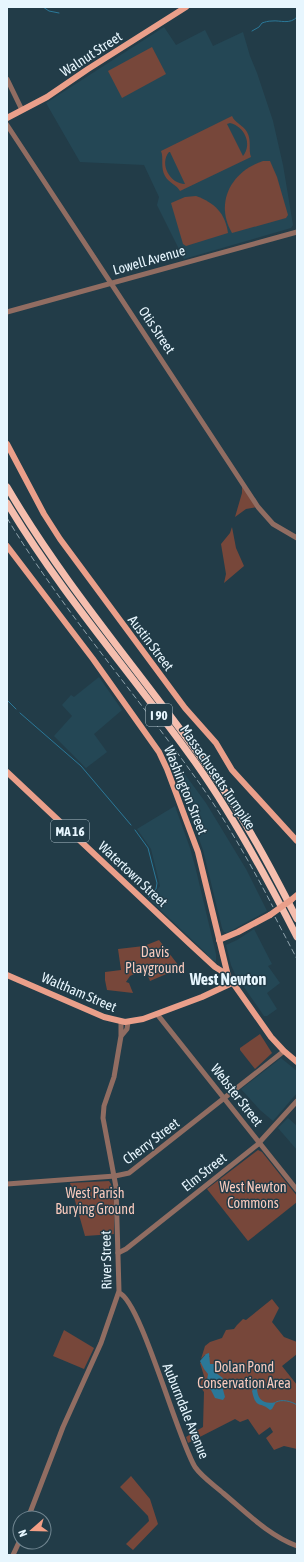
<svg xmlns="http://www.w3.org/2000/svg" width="304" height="1562" viewBox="0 0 304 1562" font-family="'Asap Condensed',sans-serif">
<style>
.built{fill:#244755}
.green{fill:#77473a;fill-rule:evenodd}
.water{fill:#2b7898}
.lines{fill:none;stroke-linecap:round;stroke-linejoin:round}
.stream{stroke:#2b7898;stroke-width:1}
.minor{stroke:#916d62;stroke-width:5}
.major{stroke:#ea9f8a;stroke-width:6}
.highway{stroke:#f5beae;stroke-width:7}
.rail{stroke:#8ea2ac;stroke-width:1;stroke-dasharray:6 3;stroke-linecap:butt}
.major-bridge{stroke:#ea9f8a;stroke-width:6}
.labels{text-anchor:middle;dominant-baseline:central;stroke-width:3;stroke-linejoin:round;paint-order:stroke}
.shield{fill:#223c48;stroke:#acbec7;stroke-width:1}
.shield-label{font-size:13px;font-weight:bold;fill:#e7f6fe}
.street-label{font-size:14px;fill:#e7f6fe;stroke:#223c48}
.park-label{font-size:14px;fill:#f9cabd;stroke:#223c48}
.quarter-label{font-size:16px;font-weight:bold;fill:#e7f6fe;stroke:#223c48}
</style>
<rect width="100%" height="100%" fill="#223c48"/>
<g class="built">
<path d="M164,27L176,45L205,30L213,46L243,32L250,56L257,73L273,121L283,165L293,225L291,228L184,259L157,205L159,197L144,165L80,162L46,103Z"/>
<path d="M99,677L122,710L94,734L107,752L86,768L54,736L72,716L62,705L71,695L74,697Z"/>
<path d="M170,754L206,803L246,869L267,911L227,933L224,932L222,928L203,850L170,758Z"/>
<path d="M175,806L190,848L196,870L216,954V962L209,958L206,953L150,900L160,886L151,849L137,829Z"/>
<path d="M254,929L272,964L268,966L280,983L267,993L277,1009L267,1016H264L235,974L231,965L226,945L237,940Z"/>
<path d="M281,1058L297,1071V1093L273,1121L260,1110L241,1089Z"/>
<path d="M288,1118L297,1126V1150L278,1128Z"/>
</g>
<g class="green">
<path d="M152,47L166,74L122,98L108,71Z"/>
<path d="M232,116C235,123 243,125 247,132C252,141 248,150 251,157L180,191C177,185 169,183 165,176C160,167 164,158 161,151ZM230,123C244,126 253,144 243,156L227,124ZM169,152H170L185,184C170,184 159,164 169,152Z"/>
<path d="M263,161H270L277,177L288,215L286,218L232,233C214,202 232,171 263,161Z"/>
<path d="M196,196C215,203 225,213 228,233L186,246L183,244L171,203L185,197Z"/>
<path d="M242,482L258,507L246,509L235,517L242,493Z"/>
<path d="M232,527L236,548L244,566L224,583L226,574L221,544L230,533Z"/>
<path d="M159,940L182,970L171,972L150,981L147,974L141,971L130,976L126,982L129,983L133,993L107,990L105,980V972L121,970L118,949L144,946Z"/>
<path d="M260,1034L272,1053L255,1069L240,1050V1048Z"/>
<path d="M258,1150L262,1152L297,1196V1202L248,1241L207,1189Z"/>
<path d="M109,1181C116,1188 114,1223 114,1234L85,1236L70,1183Z"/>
<path d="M272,1299L279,1308L272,1322L284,1337L297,1342V1354L282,1366L297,1385V1449L284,1446L274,1450L266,1438L273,1432L270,1427L259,1435L248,1419L240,1422L235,1419L188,1443L186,1437L203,1427L204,1392L199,1385L204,1376L200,1363L210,1356L205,1355L201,1359L205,1346L210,1342L222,1338L226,1330L234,1329L237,1325L243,1319L246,1320Z"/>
<path d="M64,1330L94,1348L84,1369L53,1356Z"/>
<path d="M131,1476L150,1499L158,1524L133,1550L126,1544L149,1521L148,1516L120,1487Z"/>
</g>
<g class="water">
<path d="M209,1353L210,1364H217L219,1368L216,1373L223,1378L221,1382L225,1397L223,1400L215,1398L211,1390L206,1386L208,1374L204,1369L200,1361L206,1354Z"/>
<path d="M255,1386L257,1387C257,1400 264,1405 276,1402L272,1409L270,1410C260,1401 256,1410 252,1391Z"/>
</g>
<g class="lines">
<g class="stream">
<path d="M43,7L49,11L59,13"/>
<path d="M252,31L259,27L262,23C265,22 268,21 272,21C280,20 290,25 297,17"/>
<path d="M7,700L16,709"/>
<path d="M20,713L81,766L131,825"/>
<path d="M135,830L148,848L157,883L156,889L149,897"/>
<path d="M276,1402C282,1399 291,1401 297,1405"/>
</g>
<g class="minor">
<path d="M7,79L22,110"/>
<path d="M7,125L258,507L273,524L297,538"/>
<path d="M7,312L297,232"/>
<path d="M157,1014L297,1190"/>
<path d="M122,1035L127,1029L128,1022"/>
<path d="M7,1184L115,1176L129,1173L284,1051"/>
<path d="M118,1253L126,1249L257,1145L297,1101"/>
<path d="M119,1293C140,1299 178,1440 195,1467C202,1477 214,1485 223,1493C247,1513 268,1535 297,1546"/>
<path d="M28,1518L63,1427L101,1343L119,1291L116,1187L103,1118L104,1106L114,1077L121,1036V1022"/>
<path d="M13,1555L20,1540"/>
</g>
<g class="major">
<path d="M7,118L47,97L88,69L186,7"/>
<path d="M7,444L44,514L60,539L185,708L216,743L232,770L297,841"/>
<path d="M7,546L93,659L159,752L167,769L198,852L228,976L271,1037L284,1051L297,1062"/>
<path d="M7,772L190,944L215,967L228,975"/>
<path d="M291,900L297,895"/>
<path d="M219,940L238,932L270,915"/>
<path d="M7,975L104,1017L125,1022L143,1019L202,997L232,983"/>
</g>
<g class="highway">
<path d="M7,487C66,588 143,675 210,770C244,817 271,868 297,919"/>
<path d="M7,503C62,595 133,675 195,762C234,817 266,876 297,937"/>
</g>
<g class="rail">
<path d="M7,518C61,608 131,688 192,773C223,815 249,861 273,907"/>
<path d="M275,917L297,959"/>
</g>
<path class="major-bridge" d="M270,915L291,900"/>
</g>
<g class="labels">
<g class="shield">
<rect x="146" y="704" width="26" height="22" rx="3"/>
<rect x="51" y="820" width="38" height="22" rx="3"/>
</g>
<g class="shield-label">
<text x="159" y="715">I 90</text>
<text x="70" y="831">MA 16</text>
</g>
<g class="street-label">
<text transform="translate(91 54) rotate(-33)">Walnut Street</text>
<text transform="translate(149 260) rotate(-16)">Lowell Avenue</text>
<text transform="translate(157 330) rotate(56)">Otis Street</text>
<text transform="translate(151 643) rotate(53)">Austin Street</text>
<text transform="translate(218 777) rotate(56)">Massachusetts Turnpike</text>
<text transform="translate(186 790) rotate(68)">Washington Street</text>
<text transform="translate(133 874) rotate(43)">Watertown Street</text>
<text transform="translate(79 992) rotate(23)">Waltham Street</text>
<text transform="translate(237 1095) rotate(52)">Webster Street</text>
<text transform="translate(151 1141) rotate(-37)">Cherry Street</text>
<text transform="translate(204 1172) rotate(-38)">Elm Street</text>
<text transform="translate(106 1260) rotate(-91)">River Street</text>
<text transform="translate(186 1411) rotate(68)">Auburndale Avenue</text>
</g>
<g class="park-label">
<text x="155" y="952">Davis<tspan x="155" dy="16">Playground</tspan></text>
<text x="253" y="1187">West Newton<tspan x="253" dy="16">Commons</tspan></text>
<text x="95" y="1193">West Parish<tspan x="95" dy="16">Burying Ground</tspan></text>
<text x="244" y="1367">Dolan Pond<tspan x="244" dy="16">Conservation Area</tspan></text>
</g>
<g class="quarter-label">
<text x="228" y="979">West Newton</text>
</g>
</g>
<rect width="304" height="1562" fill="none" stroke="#e7f6fe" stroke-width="16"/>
<g transform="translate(32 1530) rotate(250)"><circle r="19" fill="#223c48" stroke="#718691"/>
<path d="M0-3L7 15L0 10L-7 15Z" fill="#f39f86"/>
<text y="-6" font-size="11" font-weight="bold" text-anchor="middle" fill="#e7f6fe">N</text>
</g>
</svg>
